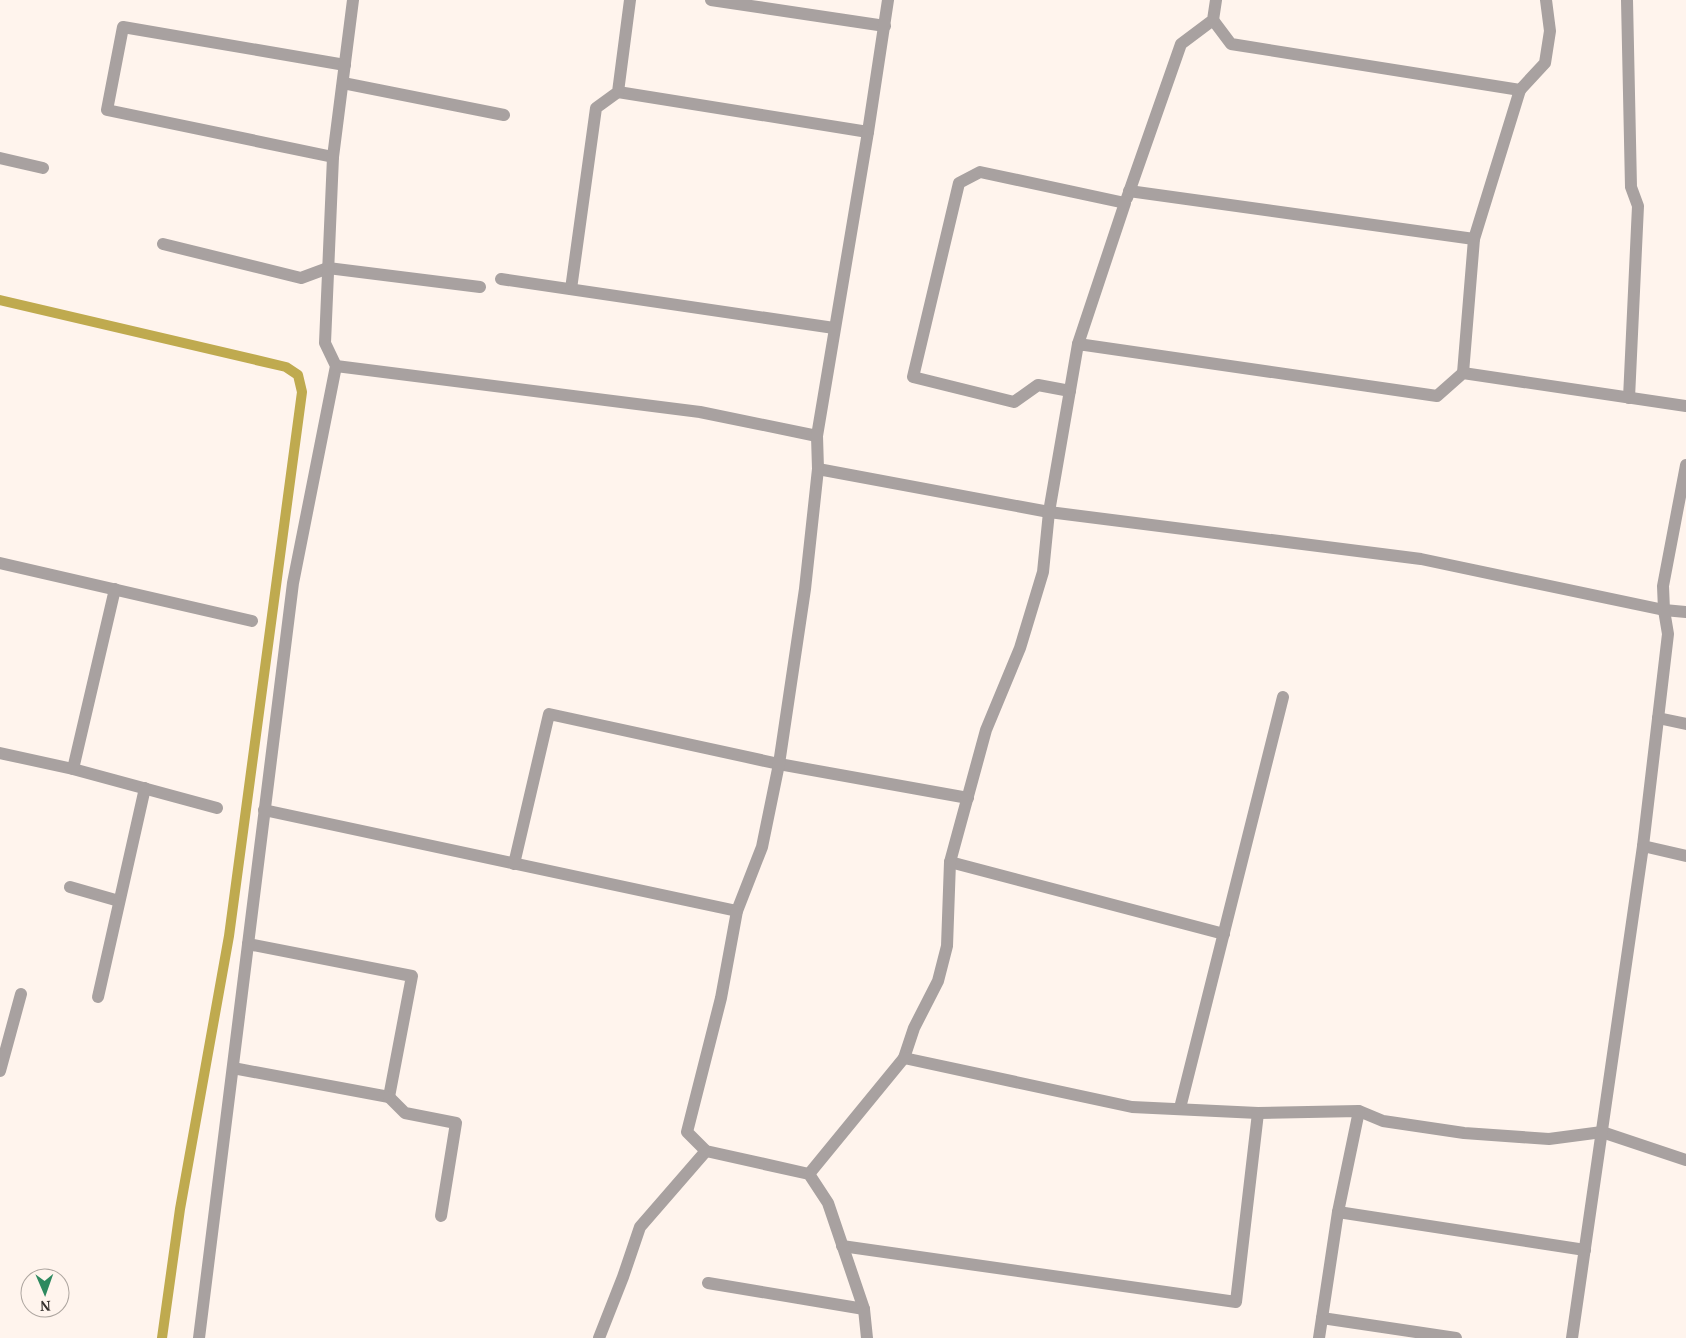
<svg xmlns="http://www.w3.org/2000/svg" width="1686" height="1338" viewBox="0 0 1686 1338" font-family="'PT Serif',serif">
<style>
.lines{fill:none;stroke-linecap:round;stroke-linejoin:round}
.stream{stroke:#bfaa4f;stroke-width:10}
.minor{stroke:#a8a1a0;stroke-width:12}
</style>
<rect width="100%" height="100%" fill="#fff4ed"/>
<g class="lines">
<path class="stream" d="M0,300L286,367L298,375L302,392L229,936L180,1209L162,1338"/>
<g class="minor">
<path d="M711,0L885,26"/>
<path d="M1627,0L1631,187L1638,206L1629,398"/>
<path d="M1213,20L1231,44L1520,90L1545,63L1550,31L1546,0"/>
<path d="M343,83L504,115"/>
<path d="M618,92L868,132"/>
<path d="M333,157L107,110L123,27L345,65"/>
<path d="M0,158L43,168"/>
<path d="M1129,191L1474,239"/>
<path d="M1127,198L1181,44L1213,20L1216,0"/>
<path d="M163,244L301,278L328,268L480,287"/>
<path d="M501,279L834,328"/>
<path d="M571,289L596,108L618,92L630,0"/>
<path d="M336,366L700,412L817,436"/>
<path d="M1463,373L1474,239L1520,90"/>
<path d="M1070,391L1038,385L1014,402L913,377L959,183L980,172L1125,203L1078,344"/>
<path d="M818,469L1049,512L1421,559L1664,610L1686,612"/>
<path d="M0,563L252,621"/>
<path d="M1658,718L1686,724"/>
<path d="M0,753L73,769L217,808"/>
<path d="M73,769L115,589"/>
<path d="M264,810L737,911"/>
<path d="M1643,846L1686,856"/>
<path d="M950,862L1224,934"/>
<path d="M514,864L549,714L779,764L968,798"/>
<path d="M70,887L119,901"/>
<path d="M98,997L145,788"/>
<path d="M904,1058L914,1028L938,981L947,946L950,862L986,730L1020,648L1043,572L1049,512L1078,344L1437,396L1463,373L1686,406"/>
<path d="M233,1068L389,1097L412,976L248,944"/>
<path d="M0,1071L21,994"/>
<path d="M389,1097L405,1113L456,1123L441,1216"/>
<path d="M1180,1108L1283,697"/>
<path d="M809,1174L904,1058L1132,1107L1258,1113L1359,1111L1383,1121L1464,1133L1549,1139L1602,1132L1686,1160"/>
<path d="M1338,1212L1585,1250"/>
<path d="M842,1246L1236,1302L1258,1113"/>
<path d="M708,1283L864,1309"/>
<path d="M1322,1318L1456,1338"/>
<path d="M199,1338L293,583L336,366L325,343L333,157L353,0"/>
<path d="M599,1338L623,1277L640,1227L706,1151"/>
<path d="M867,1338L864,1309L828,1203L809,1174L706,1151L687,1132L721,998L737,911L762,847L779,764L805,589L818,469L817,436L868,132L888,0"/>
<path d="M1319,1338L1338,1212L1359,1111"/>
<path d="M1572,1338L1643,846L1668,634L1664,610L1663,586L1686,465"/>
</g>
</g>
<g transform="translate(45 1293) rotate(178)"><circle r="24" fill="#fff4ed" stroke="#aea6a0"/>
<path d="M0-4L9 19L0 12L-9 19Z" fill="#2e895f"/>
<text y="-8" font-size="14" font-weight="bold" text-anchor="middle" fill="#35302d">N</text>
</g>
</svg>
